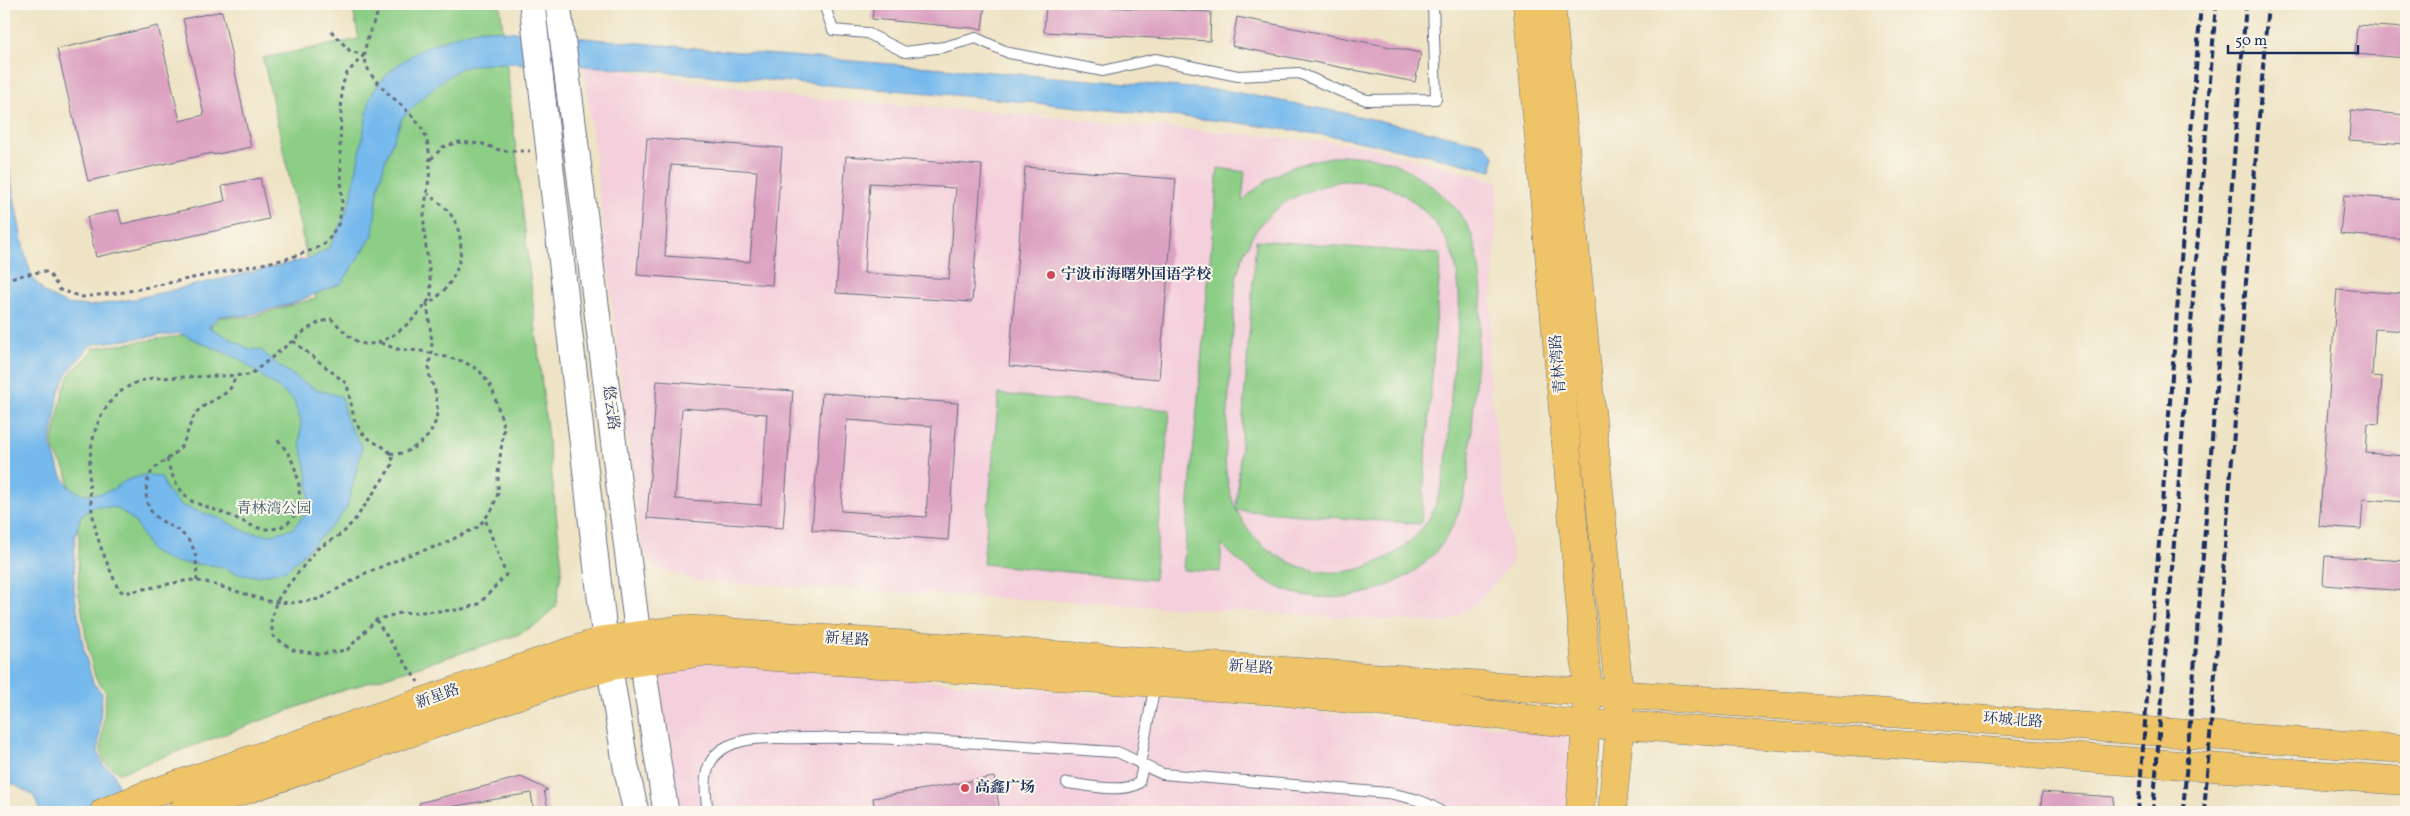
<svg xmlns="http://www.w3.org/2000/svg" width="2410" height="816" viewBox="0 0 2410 816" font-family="Vollkorn,'Noto Serif SC',serif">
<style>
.built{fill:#f4cfdc}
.green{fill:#8dce86;stroke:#547e72;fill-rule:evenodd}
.water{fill:#76b9ec;stroke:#4874a5;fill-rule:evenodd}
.building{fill:#dca1c1;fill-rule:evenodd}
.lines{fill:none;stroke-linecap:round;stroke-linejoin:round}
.service-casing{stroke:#656e82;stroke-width:12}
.tertiary-casing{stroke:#656e82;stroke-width:27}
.primary-casing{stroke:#656e82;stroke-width:29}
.path{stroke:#656e82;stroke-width:3;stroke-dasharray:4 4;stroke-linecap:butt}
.service{stroke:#fff;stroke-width:10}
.tertiary{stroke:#fff;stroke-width:25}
.primary{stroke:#efc469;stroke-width:28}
.rail{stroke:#1b2f5e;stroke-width:4;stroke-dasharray:8 4;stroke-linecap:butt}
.poi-dot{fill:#d1495b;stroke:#fbf7ec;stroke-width:2}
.labels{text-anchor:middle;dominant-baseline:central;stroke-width:4;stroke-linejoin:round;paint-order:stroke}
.poi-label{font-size:15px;font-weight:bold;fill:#1b2f5e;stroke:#fbf7ec;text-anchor:start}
.street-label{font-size:15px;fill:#1b2f5e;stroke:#fbf7ec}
.park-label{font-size:15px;fill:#385768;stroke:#fbf7ec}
</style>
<rect width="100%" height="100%" fill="#fbf7ec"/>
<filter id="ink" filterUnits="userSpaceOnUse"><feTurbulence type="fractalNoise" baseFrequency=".02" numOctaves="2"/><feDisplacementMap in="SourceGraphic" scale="10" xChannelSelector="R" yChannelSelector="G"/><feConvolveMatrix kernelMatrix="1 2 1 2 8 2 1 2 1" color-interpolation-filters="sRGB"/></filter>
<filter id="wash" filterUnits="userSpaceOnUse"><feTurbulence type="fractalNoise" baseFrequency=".0096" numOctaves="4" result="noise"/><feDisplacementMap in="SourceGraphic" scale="20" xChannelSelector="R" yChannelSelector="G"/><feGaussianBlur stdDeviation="1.12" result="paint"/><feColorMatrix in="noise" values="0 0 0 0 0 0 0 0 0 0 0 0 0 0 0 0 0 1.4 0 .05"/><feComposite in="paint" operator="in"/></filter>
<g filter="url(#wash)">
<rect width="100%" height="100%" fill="#eee3c4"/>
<g class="built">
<path d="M584,64L797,97L995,112L1363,145L1499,182L1488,368L1513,561L1480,600L1447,623L698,581L656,568L641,548Z"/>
<path d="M705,663L1576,733L1570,812H673L653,673Z"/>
</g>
<g class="green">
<path d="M352,4H500L562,567L556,606L539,623L517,635L335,693L120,773L104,762L101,750L106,692L95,677L88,649L78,588L79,535L66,470L56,455L52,444L63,391L71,372L88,357L93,348L180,336L212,326L220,317H251L316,298L263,58L359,39Z"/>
<path d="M1344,155C1356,157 1370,156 1382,159C1413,167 1462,204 1472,236C1478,254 1480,274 1482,293L1468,480C1463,497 1459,515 1450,531C1423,582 1357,606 1302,595C1271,589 1244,567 1222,545L1220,572L1183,570L1218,168L1245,172L1242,201C1276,169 1298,162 1344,155ZM1341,181C1350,181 1359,181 1368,182C1406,186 1445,224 1455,262C1457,271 1458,282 1459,292C1461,319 1454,357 1452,385C1445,464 1454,536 1365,567C1339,576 1310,573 1285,560C1245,539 1227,503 1225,459L1236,279C1251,218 1281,196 1341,181Z"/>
<path d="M1256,240L1441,254L1421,524L1236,510Z"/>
<path d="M999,394L1170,410L1154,580L983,564Z"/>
</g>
<path class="water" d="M482,29L740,52L1229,91L1344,113L1484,144L1494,155L1492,171L1428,155L1338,137L1234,122L954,95L642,70L574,65L501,63L475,65L461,68L437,84L402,118L385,161L378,190L373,235L342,283L291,304L249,315L219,316L209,327L249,349L261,350L278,365L303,382L318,390L342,397C343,409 346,420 352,431C357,438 360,440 362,448L347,507L335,523L287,570L258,576L241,575L220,566L172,562L151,551L135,522L118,508L95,506L81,515L75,536L74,590L84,651L93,683L102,693L98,752L103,765L113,772L128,812H40L34,796L13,784H4V678L8,623L4,592V143L24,251L32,277L45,293L66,304L89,306L134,299L295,262L312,258L329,248L343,221L351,198L370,98C390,58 440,38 482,29ZM179,333L239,359L293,399L301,421L300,442L307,471L309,496L306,513L292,529L269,535L246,532L221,519L180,505L167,491L161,477L145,475L127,480L113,489L100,494H81L69,487L62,476L50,445L59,392L68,372L92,344Z"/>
<g id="blocks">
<g class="building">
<path d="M874,4H985L982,29L872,19Z"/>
<path d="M1046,4L1211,12L1210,41L1044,32Z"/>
<path d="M222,11L251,147L213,155L212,153L88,181L57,49L158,26L180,121L204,115L183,19Z"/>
<path d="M1237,17L1421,53L1415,82L1232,46Z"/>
<path d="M2357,25L2406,28V58L2355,54Z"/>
<path d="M2351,110L2406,115V144L2349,140Z"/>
<path d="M647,138L782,148L772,285L637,275ZM671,165L757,171L750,262L665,256Z"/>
<path d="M846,156L982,165L972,302L836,293ZM870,183L956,188L949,279L864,273Z"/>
<path d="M1025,167L1176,179L1159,379L1009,366Z"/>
<path d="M260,178L269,219L96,257L87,217L118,210L122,224L225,201L222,186Z"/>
<path d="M2344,195L2406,200V239L2340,234Z"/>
<path d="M2337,289L2406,294V331L2375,329L2372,376L2382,377L2379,424L2368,423L2366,453L2406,456V502L2363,499L2361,529L2319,526Z"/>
<path d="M657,381L793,391L783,528L647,518ZM682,408L767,414L761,505L675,499Z"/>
<path d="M822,393L958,403L948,540L812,530ZM847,420L932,426L926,517L841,511Z"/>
<path d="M2325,556L2406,561V591L2323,585Z"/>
<path d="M521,777L548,790L544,791L549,812H534L531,793L421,812L419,803Z"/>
<path d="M994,777L1000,812H875L873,798Z"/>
<path d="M2042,792L2114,797L2113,812H2041Z"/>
</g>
</g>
</g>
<g filter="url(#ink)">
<use href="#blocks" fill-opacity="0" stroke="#656e82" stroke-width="1"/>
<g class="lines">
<defs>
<g id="service">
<path d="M824,4L833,30L867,33L905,52L944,47L976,38L1009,53L1103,71L1155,59L1238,76L1299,73L1340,91L1367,100L1436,99L1433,4"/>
<path d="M1140,764L1155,684"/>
<path d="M1067,783C1086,785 1123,794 1139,783L1143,766"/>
<path d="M708,812C704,787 701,759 728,746C751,735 782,739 806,738C910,736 1013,746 1117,752C1133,758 1146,768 1163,774L1388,793C1406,797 1426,800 1441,812"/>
</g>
<g id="tertiary">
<path d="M532,4L605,640L626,767L636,812"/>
<path d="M558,4L638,636L666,812"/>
</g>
<g id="primary">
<path d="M1527,4L1588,692L1580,812"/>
<path d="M1551,4L1619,693L1620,725L1612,812"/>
<path d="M104,812L144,796L605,640L682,629L2406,749"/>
<path d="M182,812L550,684L611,666L703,652L1277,691L1586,725H1620L2406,781"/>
</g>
</defs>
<use href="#service" class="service-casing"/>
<use href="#tertiary" class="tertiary-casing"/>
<use href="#primary" class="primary-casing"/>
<g class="path">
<path d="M331,31L350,51L364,55"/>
<path d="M431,159L443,147L458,142L483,144L502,151H530"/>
<path d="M4,279L44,271L51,276L60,290L83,297L124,292L286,259L315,249L327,242L339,223L342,204L340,148L342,86L347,73L364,55"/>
<path d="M293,341L347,384L354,419L361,432L372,441L387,449L392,456L393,464L357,517L343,533L317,549L282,593L276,602L271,622L273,636L293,650L320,654L347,650L376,620L400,613L459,610L479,604L506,575L485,519"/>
<path d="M381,343L396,349L421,351L462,361L479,370L492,388L504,427L498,473V493L492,510L478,527L441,545L409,555L366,573L320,599L291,603L268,601L206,582L189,580L124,593L118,589C111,571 102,553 97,535C83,480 81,390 153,378L250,375L306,330L320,322L331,319C341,327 349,339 361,343C384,351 422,314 431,296C431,269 423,242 424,216C426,190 434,168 427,141C419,107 363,87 365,54C365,37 376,20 381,4"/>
<path d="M390,453C401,455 407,452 416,446C434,435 440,417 436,396C435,387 429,380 429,370C428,364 431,358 432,351C432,335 429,320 427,304C456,288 471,249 453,218C447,208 437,201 428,194"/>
<path d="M167,459C171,476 179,492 193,502C209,508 225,513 240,520C249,524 256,529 266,529C306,530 304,485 291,459C287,451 281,443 275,437"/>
<path d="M197,581C196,569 198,555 191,544C178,520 140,526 147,484C150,463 168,463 179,449C189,438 188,419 200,409C211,399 235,394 234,377"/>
<path d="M376,620L418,682"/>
</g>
<use href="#service" class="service"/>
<use href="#tertiary" class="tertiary"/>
<use href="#primary" class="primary"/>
<g class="rail">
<path d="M2138,812L2201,4"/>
<path d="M2153,812L2216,4"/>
<path d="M2183,812L2246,4"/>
<path d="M2204,812L2268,4"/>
</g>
</g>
</g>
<g class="poi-dot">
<circle cx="1051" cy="275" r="5"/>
<circle cx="965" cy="788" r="5"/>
</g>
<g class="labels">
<g class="poi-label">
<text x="1061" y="275">宁波市海曙外国语学校</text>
<text x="975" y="788">高鑫广场</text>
</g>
<g class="street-label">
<text transform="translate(1559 364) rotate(-95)">青林湾路</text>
<text transform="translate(610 408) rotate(83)">悠云路</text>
<text transform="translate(847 640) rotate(4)">新星路</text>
<text transform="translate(1251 668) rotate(4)">新星路</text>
<text transform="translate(438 697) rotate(-19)">新星路</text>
<text transform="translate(2013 721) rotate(4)">环城北路</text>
</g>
<g class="park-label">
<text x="274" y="509">青林湾公园</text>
</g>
</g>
<rect width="2410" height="816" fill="none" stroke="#fbf7ec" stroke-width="20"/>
<path d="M2228 45v8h130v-8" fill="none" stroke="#1b2f5e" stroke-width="2.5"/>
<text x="2235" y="45" font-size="15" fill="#1b2f5e" stroke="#fbf7ec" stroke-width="4" paint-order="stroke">50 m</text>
</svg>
